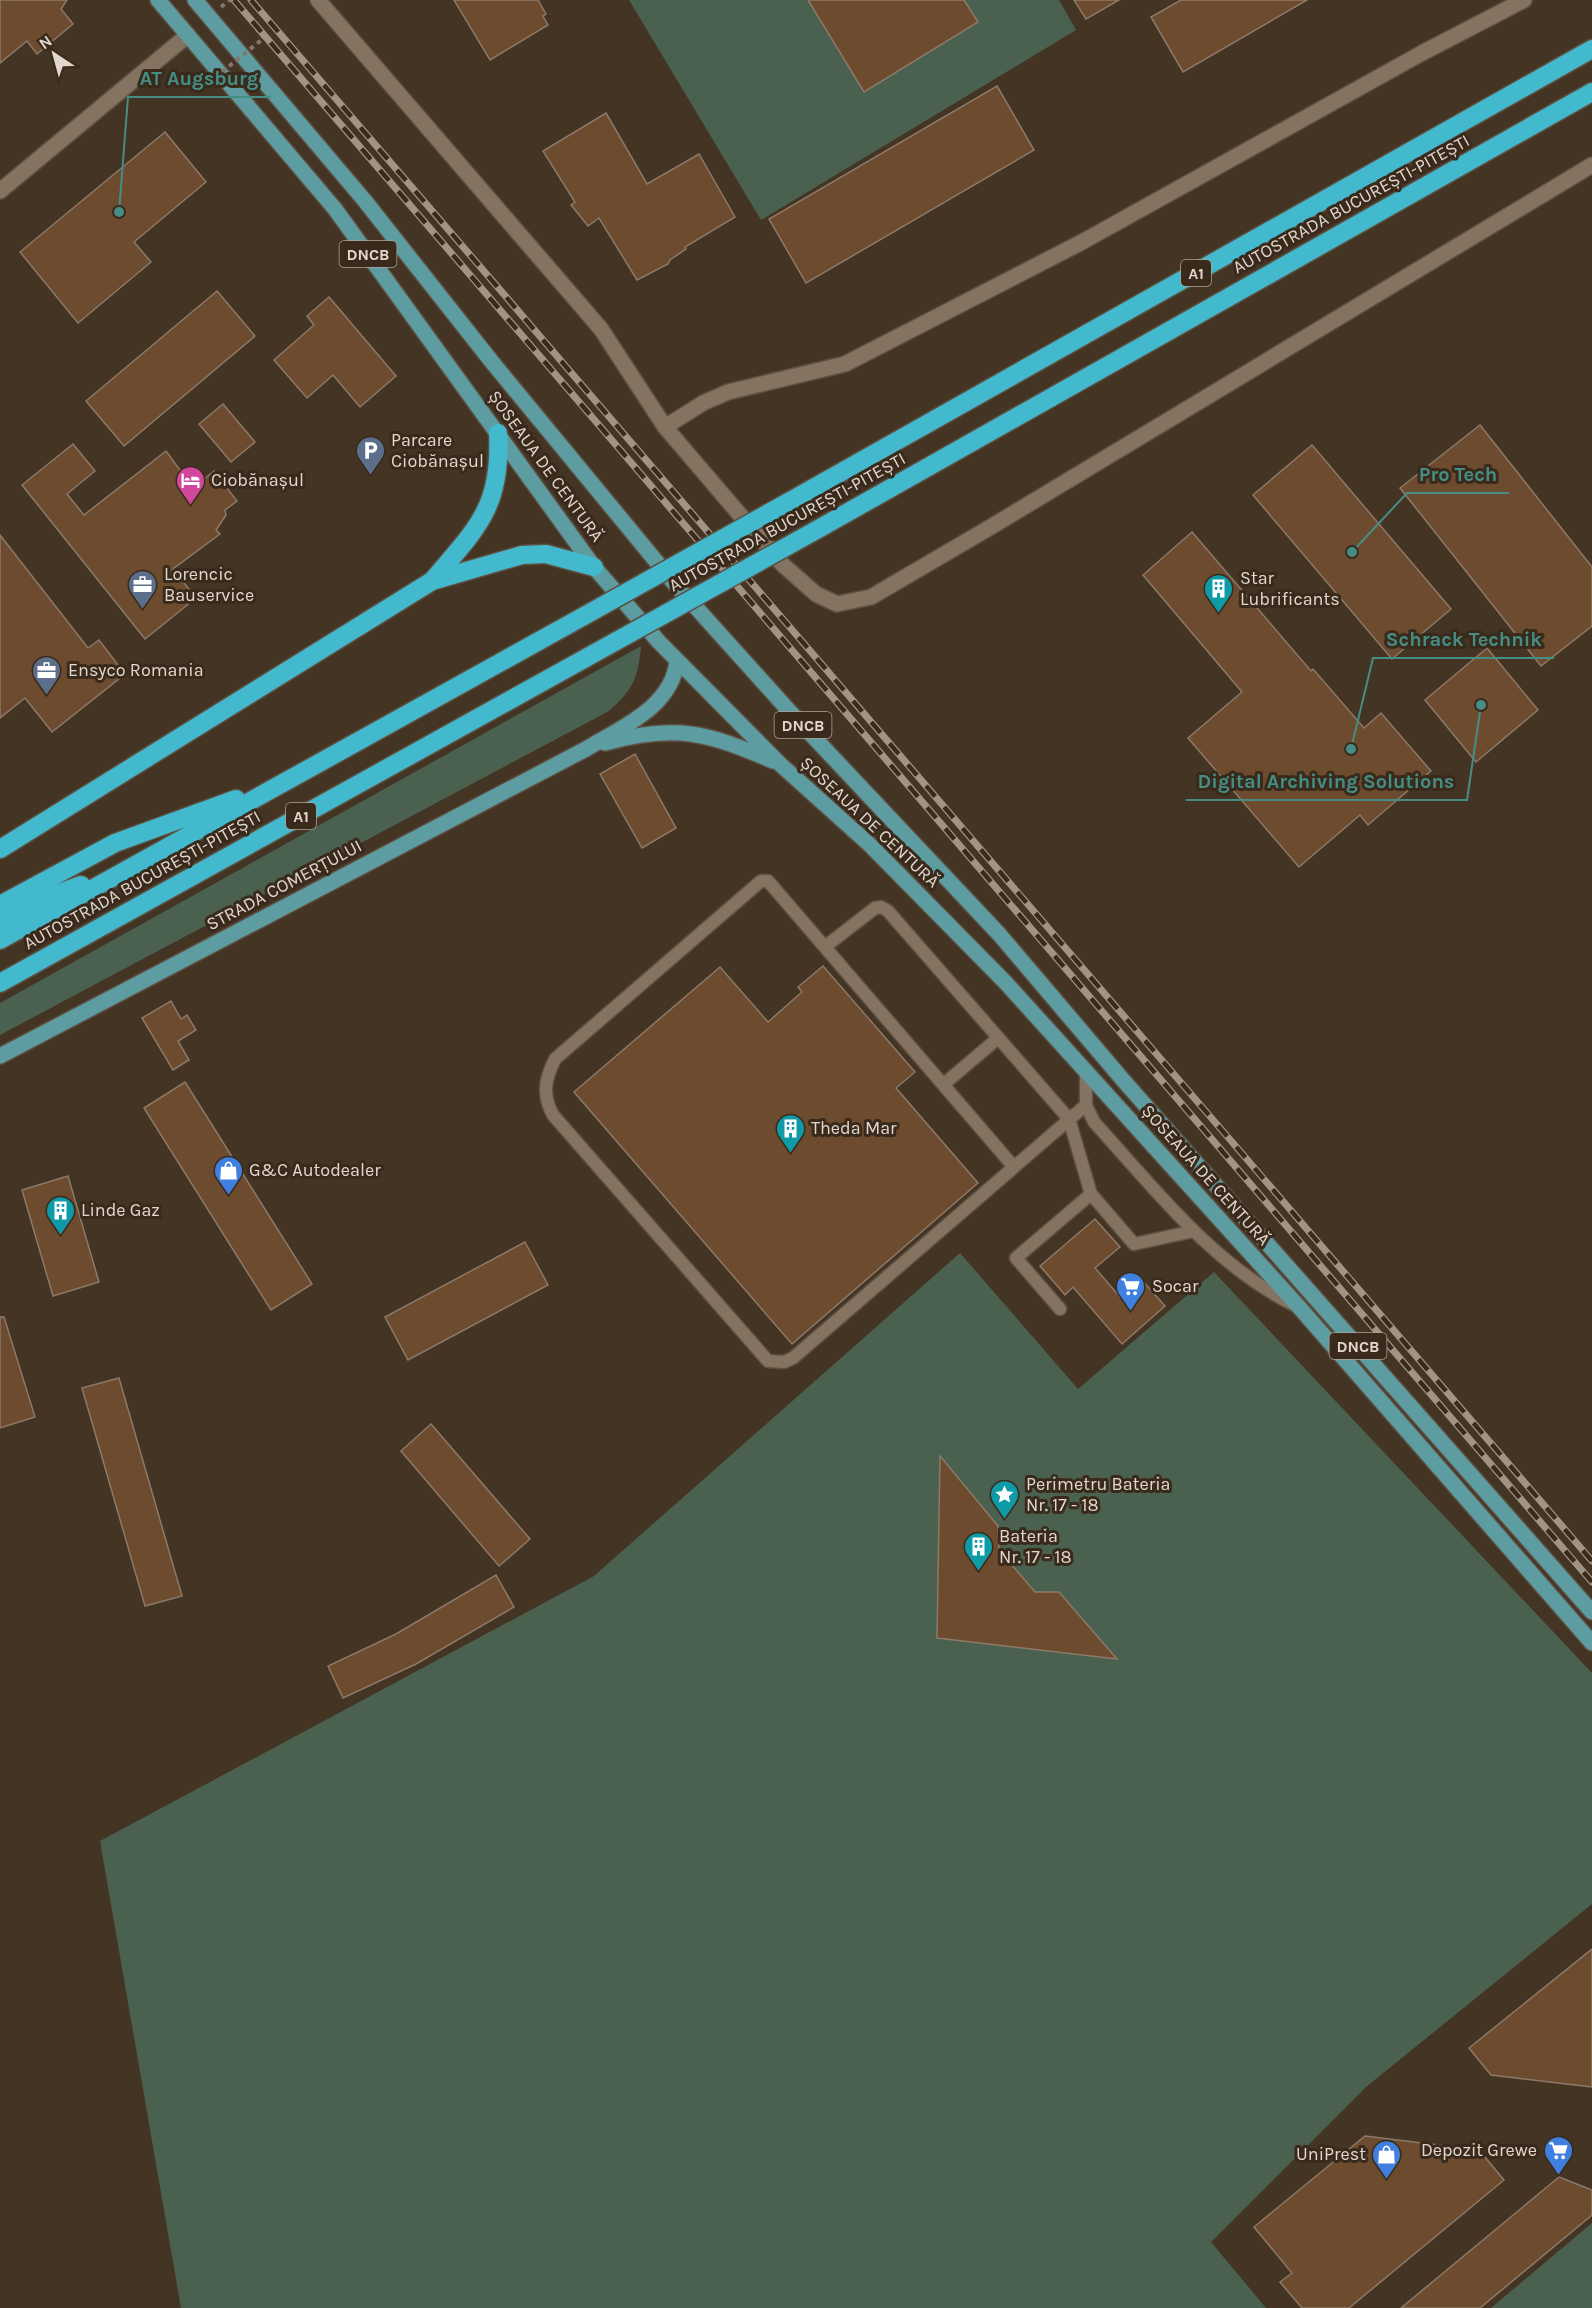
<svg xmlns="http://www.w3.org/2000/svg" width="1592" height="2308" viewBox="0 0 1592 2308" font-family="Karla,sans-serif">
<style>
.green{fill:#4b6150}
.building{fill:#6d4b2f;stroke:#8d7969;stroke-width:1.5}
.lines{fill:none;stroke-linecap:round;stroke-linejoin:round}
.lane-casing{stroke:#5d5042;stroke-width:15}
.street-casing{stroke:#5d5042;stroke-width:18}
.secondary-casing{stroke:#5d5042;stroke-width:18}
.primary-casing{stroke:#5d5042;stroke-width:18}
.highway-casing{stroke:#5d5042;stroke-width:21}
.path{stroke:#85786b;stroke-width:4;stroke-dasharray:4.5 4.5;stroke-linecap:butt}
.lane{stroke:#847361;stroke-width:12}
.street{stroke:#847361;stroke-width:15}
.secondary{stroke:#847361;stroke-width:15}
.primary{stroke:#5d9da2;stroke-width:15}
.highway{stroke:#43b9ce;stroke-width:18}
.rail-casing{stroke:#a09487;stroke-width:7}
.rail{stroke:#392a1b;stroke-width:4.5;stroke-dasharray:14;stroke-linecap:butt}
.highway-bridge-casing{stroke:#5d5042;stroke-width:21;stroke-linecap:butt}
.path-bridge{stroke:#85786b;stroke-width:4;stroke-dasharray:4.5 4.5;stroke-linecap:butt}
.highway-bridge{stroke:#43b9ce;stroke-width:18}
.labels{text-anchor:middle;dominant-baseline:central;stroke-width:6;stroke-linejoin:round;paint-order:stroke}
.shield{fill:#392a1b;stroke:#afa398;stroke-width:1.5}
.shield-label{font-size:16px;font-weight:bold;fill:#e1d7cd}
.street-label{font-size:18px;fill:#e1d7cd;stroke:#392a1b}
.poi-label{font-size:18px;fill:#e1d7cd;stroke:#392a1b;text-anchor:start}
.leader{fill:none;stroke:#448e86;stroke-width:2}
.callout-dot{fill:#448e86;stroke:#392a1b;stroke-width:2}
.callout-label{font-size:20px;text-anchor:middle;font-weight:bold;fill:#448e86;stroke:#392a1b;stroke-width:6;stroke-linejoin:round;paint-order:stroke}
</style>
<rect width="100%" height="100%" fill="#433424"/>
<g class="green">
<path d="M629,0H1059L1076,30L761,220Z"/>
<path d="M641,646C638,679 633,689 609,711L0,1035V1003Z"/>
<path d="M960,1253L1078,1389L1214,1272L1592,1673V1904L1366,2087L1211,2242L1266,2308H181L100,1841L594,1576Z"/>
<path d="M1592,2223V2308H1491Z"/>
</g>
<g class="building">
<path d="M0,0H67L61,9L73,24L37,54L27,41L0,63Z"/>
<path d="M454,0H538L546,14L543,16L548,25L490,60Z"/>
<path d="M808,0H964L978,22L864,92Z"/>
<path d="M1074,0H1119L1086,19Z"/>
<path d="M1181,0H1307L1183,72L1151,17Z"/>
<path d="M997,86L1034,150L806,283L769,219Z"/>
<path d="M606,113L647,184L699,154L735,217L685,247L686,249L670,260L668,264L637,280L599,218L588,226L571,205L575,202L543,151Z"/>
<path d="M165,132L206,182L134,242L151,262L78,323L20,252Z"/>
<path d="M217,291L255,336L124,446L86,401Z"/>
<path d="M329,297L396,376L360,407L333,375L307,398L274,360L314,325L307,316Z"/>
<path d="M223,404L255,442L231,462L199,424Z"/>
<path d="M1480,425L1592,567V626L1541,666L1400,488Z"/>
<path d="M73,444L95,471L67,494L84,515L166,451L193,488L214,471L237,501L225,510L226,515L216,530L220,534L173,569L196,598L145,639L22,485Z"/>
<path d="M1312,445L1451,609L1392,659L1253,495Z"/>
<path d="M1192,532L1311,671L1313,669L1364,728L1381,713L1431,771L1368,825L1360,815L1299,867L1188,738L1242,692L1143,575Z"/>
<path d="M0,535L88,648L99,640L125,674L52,732L25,698L0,718Z"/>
<path d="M1487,648L1538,710L1476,762L1425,700Z"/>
<path d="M635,754L676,828L642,848L600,774Z"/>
<path d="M823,966L915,1072L896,1088L978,1183L792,1344L574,1092L720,967L768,1022L802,992L798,987Z"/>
<path d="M171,1001L181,1019L187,1015L196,1030L178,1041L189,1060L173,1070L142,1018Z"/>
<path d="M185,1082L312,1284L271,1310L144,1108Z"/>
<path d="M68,1176L99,1282L53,1296L22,1190Z"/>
<path d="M1095,1219L1120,1247L1095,1268L1120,1297L1141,1279L1165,1306L1122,1344L1073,1287L1065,1295L1040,1266Z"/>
<path d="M525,1242L548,1285L408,1360L385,1317Z"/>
<path d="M0,1317H4L35,1417L0,1428Z"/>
<path d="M119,1378L182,1596L145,1606L82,1388Z"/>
<path d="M431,1424L530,1539L499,1566L401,1451Z"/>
<path d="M940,1456L998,1526L999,1550L1035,1592H1059L1117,1659L937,1638Z"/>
<path d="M496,1575L514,1607L416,1664L343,1698L328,1666L396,1634Z"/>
<path d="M1592,1949V2087L1491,2075L1469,2048Z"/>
<path d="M1365,2136L1479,2150L1504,2180L1349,2308H1302L1280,2282L1292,2273L1254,2227Z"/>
<path d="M1559,2177L1592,2190V2215L1480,2308H1401Z"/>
</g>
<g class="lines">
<defs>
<g id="lane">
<path d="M826,946L875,908L881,907L888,911L1069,1119L1091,1194L1134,1244L1194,1231"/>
<path d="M1086,1071V1105L1094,1122C1155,1189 1212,1264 1294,1305"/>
<path d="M944,1084L997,1039"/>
<path d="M1014,1167L768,881H761L555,1059C545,1079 542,1095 553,1115L768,1361L784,1362L793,1358L1086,1105"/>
<path d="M1060,1309L1016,1258L1091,1194"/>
</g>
<g id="street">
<path d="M318,0L601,329L665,427L782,564L816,594L837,604L871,597L989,528L1592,165"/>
<path d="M665,427L703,403L728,392L845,364L1082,242L1422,53L1524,0"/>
</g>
<path id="secondary" d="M0,191L188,35"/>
<g id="primary">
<path d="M158,0L335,209L594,567L659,642L781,765L870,845L1006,983L1299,1307L1592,1643"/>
<path d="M195,0L365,201L492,362L674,583L791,713L999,934L1123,1080L1592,1612"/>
<path d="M605,743C675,723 708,733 773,761"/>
<path d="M0,1056L586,749C622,727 672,707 677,661"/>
</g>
<g id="highway">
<path d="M799,496L1592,49"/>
<path d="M820,528L1592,92"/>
<path d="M432,581C477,528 502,507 498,433"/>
<path d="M0,849L432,581L522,555L546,554L594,567"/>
<path d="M0,905L115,843L236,799"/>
<path d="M0,923L49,897L81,885"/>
<path d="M0,940L584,616"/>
<path d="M0,983L602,649"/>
</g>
</defs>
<use href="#lane" class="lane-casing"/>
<use href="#street" class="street-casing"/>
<use href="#secondary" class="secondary-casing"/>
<use href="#primary" class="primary-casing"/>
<use href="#highway" class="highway-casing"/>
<g class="path">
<path d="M234,0L264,38"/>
<path d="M221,7L230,0"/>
</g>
<use href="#lane" class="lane"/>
<use href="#street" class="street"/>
<use href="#secondary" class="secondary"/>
<use href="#primary" class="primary"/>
<use href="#highway" class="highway"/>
<defs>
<g id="rail">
<path d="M234,0L1592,1582"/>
<path d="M251,0L1592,1561"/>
</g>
</defs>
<use href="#rail" class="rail-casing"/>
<use href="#rail" class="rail"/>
<defs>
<g id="highway-bridge">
<path d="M584,616L799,496"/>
<path d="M602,649L820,528"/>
</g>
</defs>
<use href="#highway-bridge" class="highway-bridge-casing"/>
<path class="path-bridge" d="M208,83L264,38"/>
<use href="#highway-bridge" class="highway-bridge"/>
</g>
<defs>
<symbol id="parking-pin" viewBox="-11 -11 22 30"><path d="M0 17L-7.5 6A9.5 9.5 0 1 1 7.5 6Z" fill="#5c6f8a" stroke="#392a1b"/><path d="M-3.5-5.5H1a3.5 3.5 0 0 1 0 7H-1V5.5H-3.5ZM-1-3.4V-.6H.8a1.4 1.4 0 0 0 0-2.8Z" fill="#fff"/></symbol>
<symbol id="hotel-pin" viewBox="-11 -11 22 30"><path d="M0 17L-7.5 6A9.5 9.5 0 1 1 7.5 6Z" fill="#d1479c" stroke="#392a1b"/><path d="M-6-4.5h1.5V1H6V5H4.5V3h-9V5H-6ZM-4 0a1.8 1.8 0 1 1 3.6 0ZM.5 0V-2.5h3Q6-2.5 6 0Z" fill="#fff"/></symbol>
<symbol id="office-pin" viewBox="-11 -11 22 30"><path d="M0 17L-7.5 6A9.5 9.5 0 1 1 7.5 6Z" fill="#5c6f8a" stroke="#392a1b"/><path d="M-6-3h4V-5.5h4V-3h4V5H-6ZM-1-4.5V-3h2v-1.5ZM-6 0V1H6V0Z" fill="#fff"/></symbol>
<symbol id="building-pin" viewBox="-11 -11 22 30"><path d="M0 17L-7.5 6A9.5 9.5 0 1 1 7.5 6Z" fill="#0f9aa8" stroke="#392a1b"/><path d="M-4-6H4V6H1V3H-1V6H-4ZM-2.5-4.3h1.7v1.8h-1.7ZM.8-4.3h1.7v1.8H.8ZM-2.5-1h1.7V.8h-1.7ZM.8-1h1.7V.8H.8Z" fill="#fff"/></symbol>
<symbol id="shop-pin" viewBox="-11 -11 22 30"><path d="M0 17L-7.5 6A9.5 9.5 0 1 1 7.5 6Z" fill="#3f7fe0" stroke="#392a1b"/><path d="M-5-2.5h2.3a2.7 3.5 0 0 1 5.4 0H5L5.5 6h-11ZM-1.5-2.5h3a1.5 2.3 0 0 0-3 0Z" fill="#fff"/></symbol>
<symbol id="supermarket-pin" viewBox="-11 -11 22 30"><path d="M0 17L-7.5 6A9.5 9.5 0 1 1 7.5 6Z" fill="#3f7fe0" stroke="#392a1b"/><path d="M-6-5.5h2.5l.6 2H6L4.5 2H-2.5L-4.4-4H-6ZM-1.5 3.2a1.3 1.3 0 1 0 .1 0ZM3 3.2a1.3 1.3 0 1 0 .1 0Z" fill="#fff"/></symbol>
<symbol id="sight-pin" viewBox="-11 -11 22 30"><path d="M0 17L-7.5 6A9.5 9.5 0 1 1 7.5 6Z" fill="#0f9aa8" stroke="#392a1b"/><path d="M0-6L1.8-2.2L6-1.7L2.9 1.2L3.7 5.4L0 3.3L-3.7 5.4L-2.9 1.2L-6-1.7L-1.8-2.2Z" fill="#fff"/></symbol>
</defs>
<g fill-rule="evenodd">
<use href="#parking-pin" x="354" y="434" width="33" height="45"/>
<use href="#hotel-pin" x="174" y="464" width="33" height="45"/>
<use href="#office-pin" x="126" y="568" width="33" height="45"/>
<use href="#building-pin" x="1202" y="572" width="33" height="45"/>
<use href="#office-pin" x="30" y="654" width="33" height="45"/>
<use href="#building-pin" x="774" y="1112" width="33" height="45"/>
<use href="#shop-pin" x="212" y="1154" width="33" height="45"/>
<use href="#building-pin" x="44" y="1194" width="33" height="45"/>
<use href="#supermarket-pin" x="1114" y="1270" width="33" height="45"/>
<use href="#sight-pin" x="988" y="1478" width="33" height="45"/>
<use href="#building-pin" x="962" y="1530" width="33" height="45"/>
<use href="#supermarket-pin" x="1542" y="2134" width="33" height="45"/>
<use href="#shop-pin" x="1370" y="2138" width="33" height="45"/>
</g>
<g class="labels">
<g class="shield">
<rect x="339.5" y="241" width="57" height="26" rx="4.5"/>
<rect x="1181" y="260" width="30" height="26" rx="4.5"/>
<rect x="774.5" y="712" width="57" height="26" rx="4.5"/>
<rect x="286" y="803" width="30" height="26" rx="4.5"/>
<rect x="1329.5" y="1333" width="57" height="26" rx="4.5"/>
</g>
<g class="shield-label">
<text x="368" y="254">DNCB</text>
<text x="1196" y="273">A1</text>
<text x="803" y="725">DNCB</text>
<text x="301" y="816">A1</text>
<text x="1358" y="1346">DNCB</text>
</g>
<g class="street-label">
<text transform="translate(1351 204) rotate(-29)">AUTOSTRADA BUCUREȘTI-PITEȘTI</text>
<text transform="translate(546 466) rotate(54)">ȘOSEAUA DE CENTURĂ</text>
<text transform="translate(787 522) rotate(-29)">AUTOSTRADA BUCUREȘTI-PITEȘTI</text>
<text transform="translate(870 822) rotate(43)">ȘOSEAUA DE CENTURĂ</text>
<text transform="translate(142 880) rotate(-29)">AUTOSTRADA BUCUREȘTI-PITEȘTI</text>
<text transform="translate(284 885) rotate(-28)">STRADA COMERȚULUI</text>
<text transform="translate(1206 1175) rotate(48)">ȘOSEAUA DE CENTURĂ</text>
</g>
<g class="poi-label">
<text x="391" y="440">Parcare<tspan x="391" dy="21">Ciobănașul</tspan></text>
<text x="211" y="480">Ciobănașul</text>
<text x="164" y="574">Lorencic<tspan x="164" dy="21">Bauservice</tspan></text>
<text x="1240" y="578">Star<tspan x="1240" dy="21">Lubrificants</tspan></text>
<text x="68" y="670">Ensyco Romania</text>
<text x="811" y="1128">Theda Mar</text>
<text x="249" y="1170">G&amp;C Autodealer</text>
<text x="81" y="1210">Linde Gaz</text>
<text x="1152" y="1286">Socar</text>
<text x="1026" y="1484">Perimetru Bateria<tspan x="1026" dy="21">Nr. 17 - 18</tspan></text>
<text x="999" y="1536">Bateria<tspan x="999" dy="21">Nr. 17 - 18</tspan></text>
<text x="1537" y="2150" text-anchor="end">Depozit Grewe</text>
<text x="1366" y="2154" text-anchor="end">UniPrest</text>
</g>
</g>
<path class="leader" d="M119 212L128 97H271M1352 552L1407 493H1509M1351 749L1373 658H1554M1481 705L1467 800H1186"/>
<g class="callout-dot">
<circle cx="119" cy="212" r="6"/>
<circle cx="1352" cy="552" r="6"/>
<circle cx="1351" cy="749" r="6"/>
<circle cx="1481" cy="705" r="6"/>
</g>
<g class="callout-label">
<text x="199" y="85">AT Augsburg</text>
<text x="1458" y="481">Pro Tech</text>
<text x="1464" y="646">Schrack Technik</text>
<text x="1326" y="788">Digital Archiving Solutions</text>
</g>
<g transform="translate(54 54) rotate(324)" stroke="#392a1b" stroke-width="4.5" paint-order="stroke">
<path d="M0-4.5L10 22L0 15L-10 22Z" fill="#e1d7cd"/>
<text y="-9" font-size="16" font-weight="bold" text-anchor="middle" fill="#e1d7cd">N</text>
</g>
</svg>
